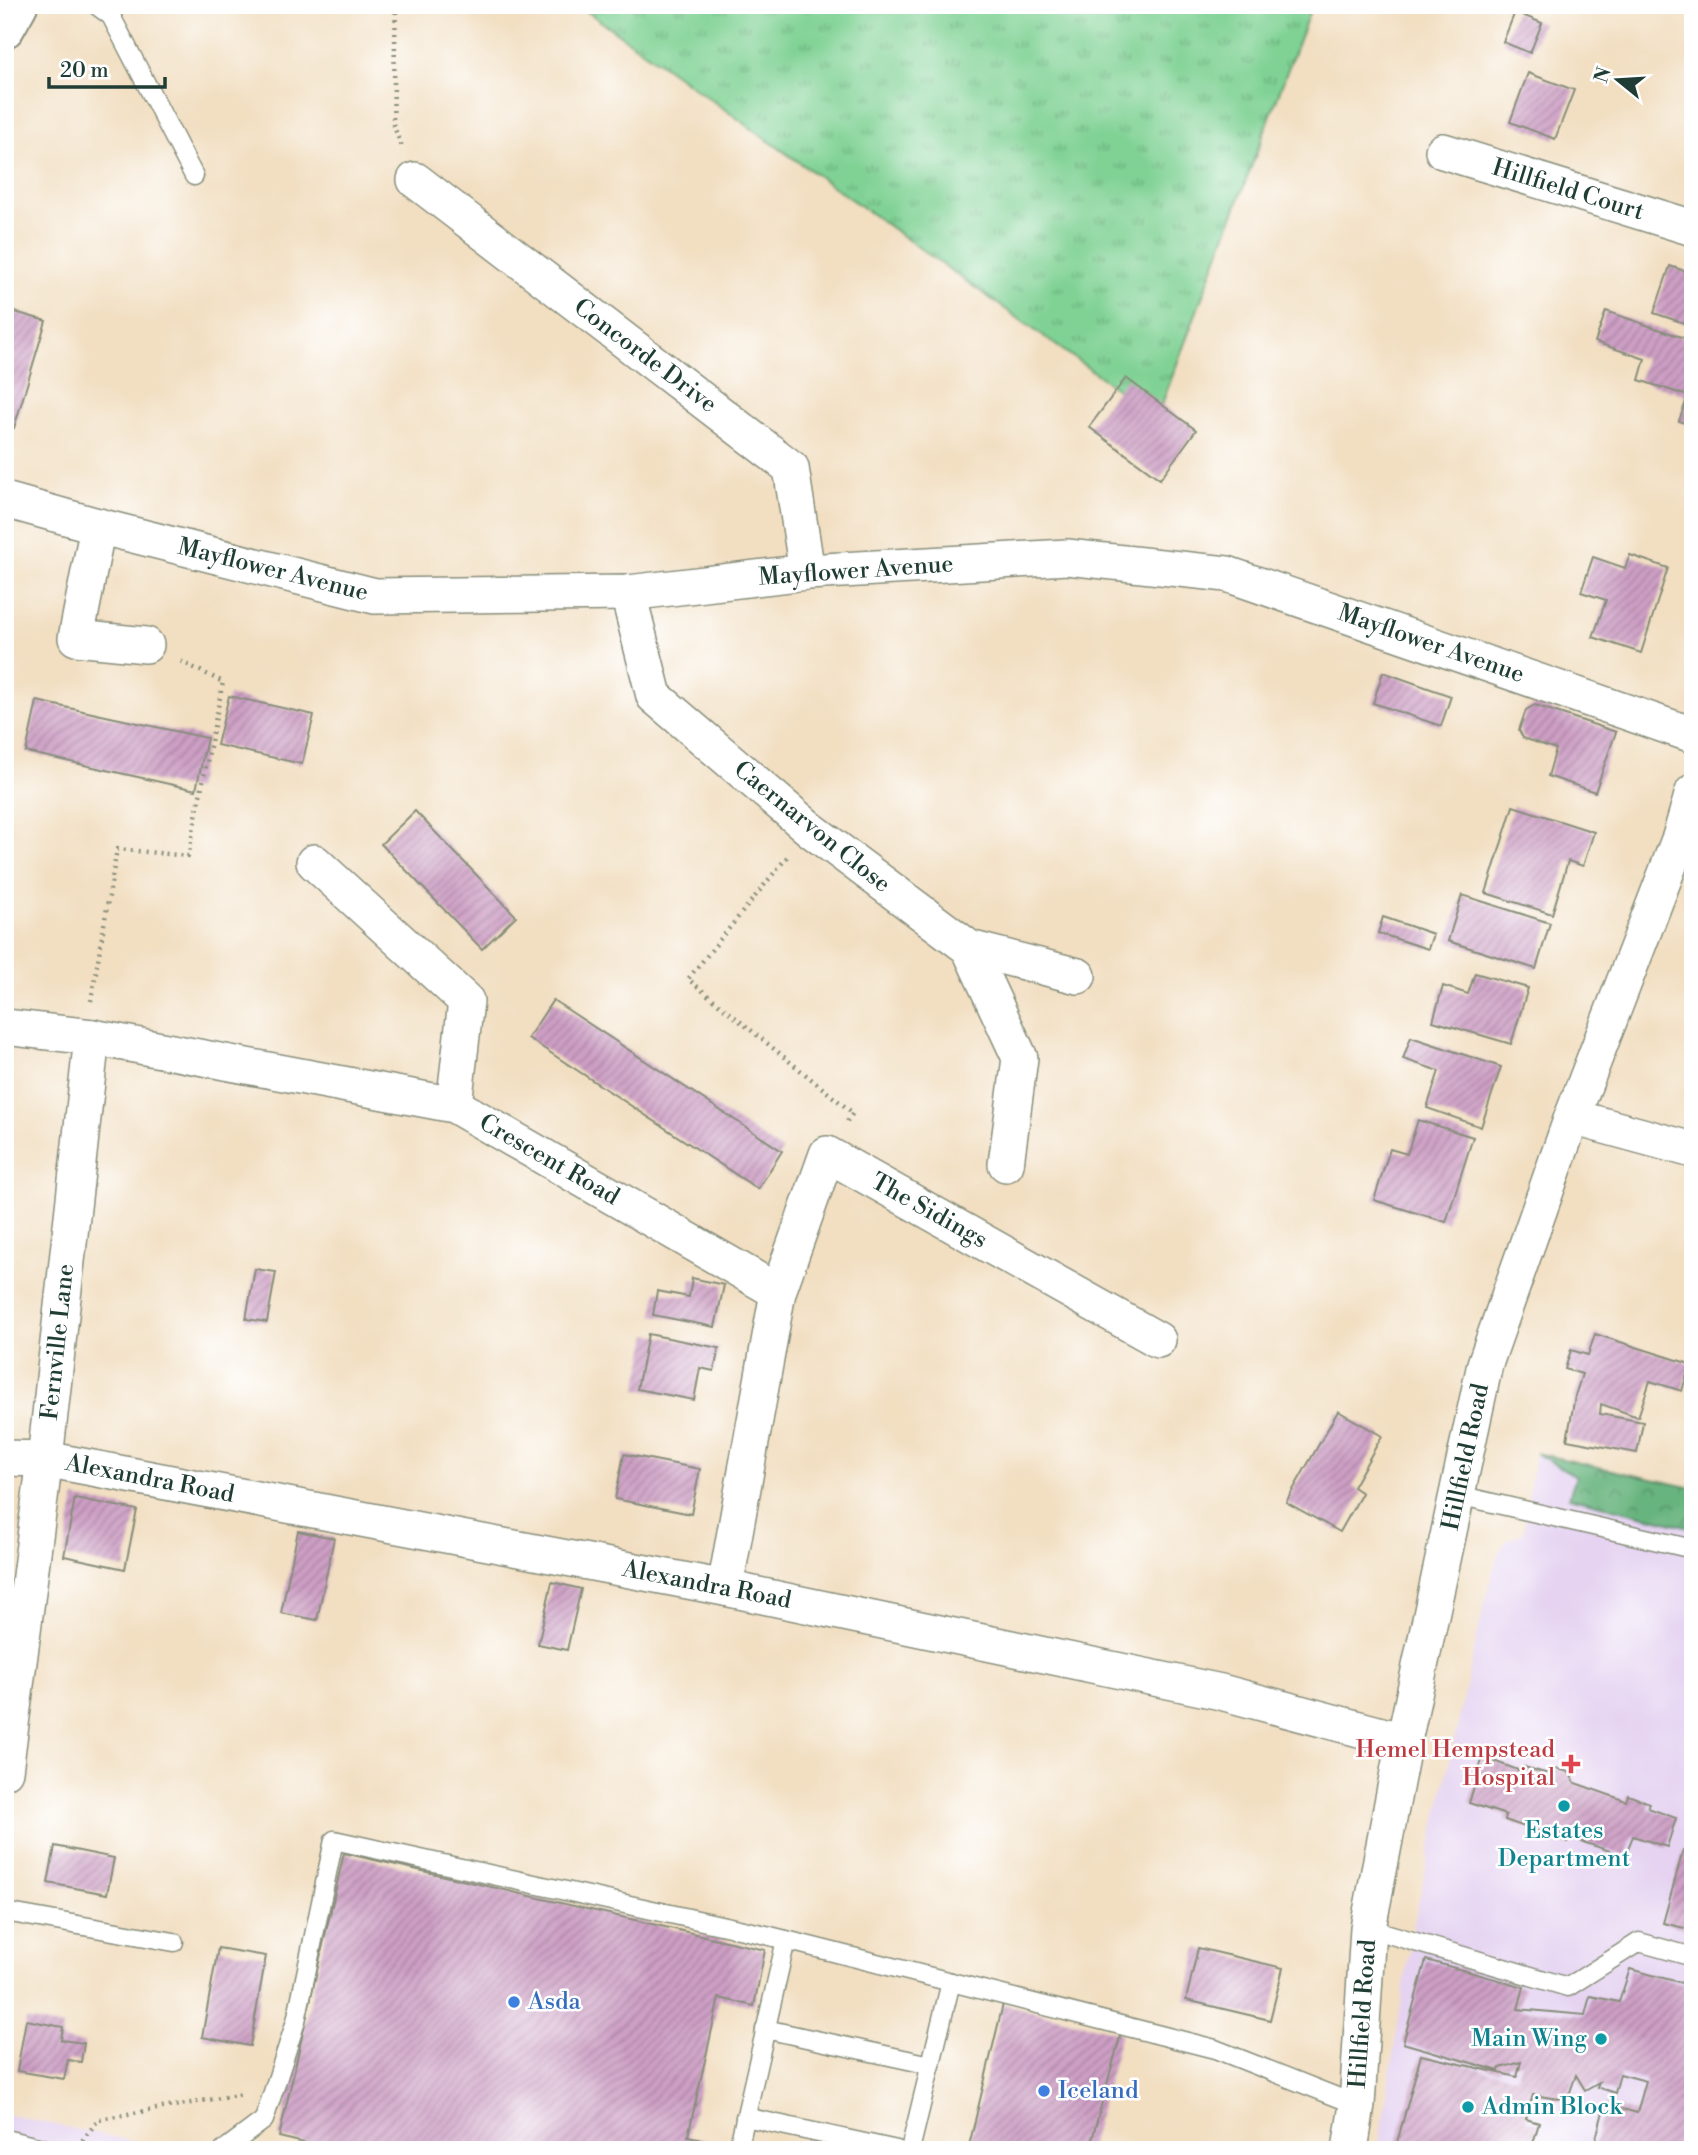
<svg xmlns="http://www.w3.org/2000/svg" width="1698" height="2155" viewBox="0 0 1698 2155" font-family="'Libre Bodoni',serif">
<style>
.built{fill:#e5d3f1}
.forest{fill:url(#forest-crowns);stroke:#447859;stroke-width:2}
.park{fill:url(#park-tufts);stroke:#508864;stroke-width:2}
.building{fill:url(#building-hatch)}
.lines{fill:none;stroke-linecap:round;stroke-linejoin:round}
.service-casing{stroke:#888e7b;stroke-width:21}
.minor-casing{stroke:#888e7b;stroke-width:38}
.tertiary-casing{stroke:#888e7b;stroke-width:42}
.path{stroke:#888e7b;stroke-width:4.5;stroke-dasharray:2 5;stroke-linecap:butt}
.service{stroke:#fff;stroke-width:18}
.minor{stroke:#fff;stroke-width:35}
.tertiary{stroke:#fff;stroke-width:38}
.health-dot{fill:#e0444e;stroke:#fff;stroke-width:2.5}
.culture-dot{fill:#0f9aa8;stroke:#fff;stroke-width:2.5}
.shop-dot{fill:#3f7fe0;stroke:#fff;stroke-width:2.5}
.labels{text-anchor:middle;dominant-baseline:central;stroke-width:5;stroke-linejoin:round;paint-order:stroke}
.street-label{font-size:24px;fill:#1f3d34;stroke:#fff}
.health-label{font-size:24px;fill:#be3a42;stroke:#fff;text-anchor:end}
.culture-label{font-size:24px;fill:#0d838f;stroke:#fff}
.shop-label{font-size:24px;fill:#366cbe;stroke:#fff;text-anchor:start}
</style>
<defs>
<pattern id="forest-crowns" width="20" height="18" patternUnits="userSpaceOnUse" patternTransform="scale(1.75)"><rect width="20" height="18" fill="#68b47e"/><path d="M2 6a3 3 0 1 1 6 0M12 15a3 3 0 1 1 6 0" fill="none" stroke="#559468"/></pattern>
<pattern id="park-tufts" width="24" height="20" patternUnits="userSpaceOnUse" patternTransform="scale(1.75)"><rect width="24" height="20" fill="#80d294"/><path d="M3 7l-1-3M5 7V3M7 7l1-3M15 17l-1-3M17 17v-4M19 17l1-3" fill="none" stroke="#68ac7a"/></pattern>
<pattern id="building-hatch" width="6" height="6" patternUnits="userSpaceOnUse" patternTransform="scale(1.75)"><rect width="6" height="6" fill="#ce9fc5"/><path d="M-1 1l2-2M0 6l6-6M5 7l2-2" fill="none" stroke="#a783a1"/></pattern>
</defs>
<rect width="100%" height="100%" fill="#fff"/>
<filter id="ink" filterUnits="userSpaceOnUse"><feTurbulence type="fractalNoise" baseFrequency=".0143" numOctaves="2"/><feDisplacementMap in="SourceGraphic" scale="14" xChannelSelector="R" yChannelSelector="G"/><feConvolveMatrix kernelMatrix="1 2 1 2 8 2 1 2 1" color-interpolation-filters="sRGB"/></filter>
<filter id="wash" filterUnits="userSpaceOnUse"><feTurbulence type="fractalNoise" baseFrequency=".00686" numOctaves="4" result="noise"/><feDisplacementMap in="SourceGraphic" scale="28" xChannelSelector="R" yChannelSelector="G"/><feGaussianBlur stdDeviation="1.57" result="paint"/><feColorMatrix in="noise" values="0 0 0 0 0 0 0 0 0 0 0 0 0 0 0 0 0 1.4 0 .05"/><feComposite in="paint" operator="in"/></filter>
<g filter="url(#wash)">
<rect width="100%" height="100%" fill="#f2dfc2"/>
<g class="built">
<path d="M1535,1453L1693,1488V2150H1378L1414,1923L1484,1605L1498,1553L1507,1540L1523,1533Z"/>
<path d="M5,2114L173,2150H5Z"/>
</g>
<path class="forest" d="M1535,1453L1693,1488V1528L1569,1497L1576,1476Z"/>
<path class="park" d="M578,5H1312L1157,417Z"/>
<g id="blocks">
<g class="building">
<path d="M1515,12L1542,23L1530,53L1503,42Z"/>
<path d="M1528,73L1574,90L1555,139L1510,122Z"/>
<path d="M1670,266L1693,274V326L1654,313Z"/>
<path d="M5,309L46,321L14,428L5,425Z"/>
<path d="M1606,311L1693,341V426L1679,421L1688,396L1639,380L1645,359L1595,342Z"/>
<path d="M1126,378L1196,430L1160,479L1089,427Z"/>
<path d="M1630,555L1668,568L1641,653L1593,637L1606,600L1581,592L1593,557L1625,568Z"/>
<path d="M1383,672L1451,696L1441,726L1373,703Z"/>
<path d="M229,696L314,715L302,764L217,745Z"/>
<path d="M37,701L207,738L196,790L26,752Z"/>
<path d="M1535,705L1616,732L1595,792L1548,776L1556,749L1523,738L1519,730L1526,710Z"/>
<path d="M1513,806L1594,832L1583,866L1568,861L1552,914L1486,893Z"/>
<path d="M415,811L516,916L482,949L381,844Z"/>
<path d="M1462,895L1550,923L1536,969L1448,941Z"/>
<path d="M1383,917L1433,934L1428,949L1378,933Z"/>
<path d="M1475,973L1528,988L1511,1044L1433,1021L1443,986L1468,994Z"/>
<path d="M553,1000L782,1151L758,1189L528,1038Z"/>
<path d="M1411,1037L1501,1067L1481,1127L1427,1108L1439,1071L1403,1059Z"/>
<path d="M1418,1120L1473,1137L1446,1222L1374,1200L1390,1149L1407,1154Z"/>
<path d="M255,1269L276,1272L267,1322L246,1319Z"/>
<path d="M692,1278L724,1285L715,1327L653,1315L657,1291L689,1297Z"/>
<path d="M648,1334L719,1348L714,1371L700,1368L694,1400L637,1389Z"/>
<path d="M1595,1334L1690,1364L1682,1391L1650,1381L1638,1417L1601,1404L1600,1414L1643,1422L1637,1453L1567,1440L1575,1396L1582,1374L1565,1369L1571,1350L1588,1355Z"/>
<path d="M1338,1411L1382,1436L1353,1487L1362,1493L1340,1532L1286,1502Z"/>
<path d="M624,1454L700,1469L691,1514L615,1499Z"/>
<path d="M75,1498L137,1510L125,1569L64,1556Z"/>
<path d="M298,1531L334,1538L317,1620L281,1613Z"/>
<path d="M552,1582L581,1589L567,1650L538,1644Z"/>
<path d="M1483,1757L1523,1772L1524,1767L1545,1773L1557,1769L1569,1772L1575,1783L1626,1801L1628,1795L1650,1803L1648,1808L1676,1818L1667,1847L1633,1836L1625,1856L1568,1837L1567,1842L1505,1820L1506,1815L1469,1803Z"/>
<path d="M55,1846L114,1858L107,1894L48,1883Z"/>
<path d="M1683,1851L1693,1854V1930L1663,1923Z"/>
<path d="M344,1853L765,1950L754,2006L719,1998L688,2136L724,2144L723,2150H333L279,2137Z"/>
<path d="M218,1948L266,1956L250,2046L202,2037Z"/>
<path d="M1198,1948L1283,1968L1270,2020L1186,2000Z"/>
<path d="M1426,1960L1524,1987L1518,2009L1585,2015L1590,1996L1619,2002L1630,1969L1693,1986V2150H1608L1594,2146L1605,2104L1637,2113L1646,2081L1620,2074L1615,2093L1597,2087L1599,2082L1585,2090L1576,2075L1570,2092L1558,2099L1533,2095L1526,2119L1539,2123L1531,2150H1395L1421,2055L1517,2077L1521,2062L1500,2068L1499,2071L1403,2043Z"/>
<path d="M1003,2004L1121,2033L1089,2150H968Z"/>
<path d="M26,2020L63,2027L61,2040L84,2043L81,2062L68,2060L64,2079L17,2071Z"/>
</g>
</g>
</g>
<g filter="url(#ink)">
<use href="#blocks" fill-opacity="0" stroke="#888e7b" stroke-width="2"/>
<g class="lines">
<defs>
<g id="service">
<path d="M96,5L111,16L194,176"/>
<path d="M1458,1495L1693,1549"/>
<path d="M5,1912L174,1942"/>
<path d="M1368,1928L1568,1987L1639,1942L1693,1957"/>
<path d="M765,2029L931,2065"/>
<path d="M745,2117L897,2150"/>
<path d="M5,2139L50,2150"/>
<path d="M224,2150L264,2120L296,2021L334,1840L766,1935L1215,2049L1357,2105"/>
<path d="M738,2150L786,1940"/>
<path d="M910,2150L951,1982"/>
</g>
<g id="minor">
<path d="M1443,151L1693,228"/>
<path d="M415,180L791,468L807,572"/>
<path d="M5,500L98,526L375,596L628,593L807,572L1067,557L1227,574L1693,735"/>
<path d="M98,526L76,638L146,645"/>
<path d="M628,593L654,696L810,829L969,948L1078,976"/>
<path d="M314,862L466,1001L454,1105"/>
<path d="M969,948L1020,1058L1006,1164"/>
<path d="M5,1027L92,1037L454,1105L778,1292L725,1588"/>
<path d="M1572,1117L1693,1150"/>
<path d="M778,1292L827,1154L1158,1340"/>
<path d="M5,1458L45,1459L725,1588L1221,1692L1404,1741"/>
<path d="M5,1771L45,1459L92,1037"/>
<path d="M1350,2150L1357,2105L1368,1928L1404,1741L1485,1364L1572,1117L1680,837L1693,792"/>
</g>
<path id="tertiary" d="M5,28L18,5"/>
</defs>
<use href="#service" class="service-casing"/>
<use href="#minor" class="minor-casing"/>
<use href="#tertiary" class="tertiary-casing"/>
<g class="path">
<path d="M396,5L393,124L402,147"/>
<path d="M787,857L688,979L853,1113L845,1125"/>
<path d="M91,1001L117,849L188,856L223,682L178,660"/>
<path d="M78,2146L99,2119L243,2094"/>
</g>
<use href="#service" class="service"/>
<use href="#minor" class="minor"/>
<use href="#tertiary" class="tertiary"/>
</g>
</g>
<path class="health-dot" d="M1567.5 1753.5h7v7h7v7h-7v7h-7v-7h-7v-7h7z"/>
<g class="culture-dot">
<circle cx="1564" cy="1806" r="7"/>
<circle cx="1601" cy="2039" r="7"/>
<circle cx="1468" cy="2107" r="7"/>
</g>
<g class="shop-dot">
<circle cx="514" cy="2002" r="7"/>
<circle cx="1044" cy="2091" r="7"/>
</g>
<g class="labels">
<g class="street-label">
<text transform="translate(1568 190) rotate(17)">Hillfield Court</text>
<text transform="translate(645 356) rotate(37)">Concorde Drive</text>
<text transform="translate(273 570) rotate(14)">Mayflower Avenue</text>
<text transform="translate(856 571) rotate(-4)">Mayflower Avenue</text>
<text transform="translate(1431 644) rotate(19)">Mayflower Avenue</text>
<text transform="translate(812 827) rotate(39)">Caernarvon Close</text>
<text transform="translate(549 1160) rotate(30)">Crescent Road</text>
<text transform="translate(929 1211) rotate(29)">The Sidings</text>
<text transform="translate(58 1342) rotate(-84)">Fernville Lane</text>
<text transform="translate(1466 1457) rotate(-78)">Hillfield Road</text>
<text transform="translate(150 1479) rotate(11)">Alexandra Road</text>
<text transform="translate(707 1585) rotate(11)">Alexandra Road</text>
<text transform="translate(1363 2014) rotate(-86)">Hillfield Road</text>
</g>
<g class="health-label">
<text x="1555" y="1750">Hemel Hempstead<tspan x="1555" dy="28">Hospital</tspan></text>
</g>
<g class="culture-label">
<text x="1564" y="1831">Estates<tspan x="1564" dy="28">Department</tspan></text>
<text x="1587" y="2039" text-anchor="end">Main Wing</text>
<text x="1482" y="2107" text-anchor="start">Admin Block</text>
</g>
<g class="shop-label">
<text x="528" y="2002">Asda</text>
<text x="1058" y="2091">Iceland</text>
</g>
</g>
<rect width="1698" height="2155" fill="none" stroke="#fff" stroke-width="28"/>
<g transform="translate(1618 80) rotate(288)" stroke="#ffffff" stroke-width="5" paint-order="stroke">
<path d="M0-5L12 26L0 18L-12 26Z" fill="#1f3d34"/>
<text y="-10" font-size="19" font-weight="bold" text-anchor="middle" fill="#1f3d34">N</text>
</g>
<path d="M49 77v10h116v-10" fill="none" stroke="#1f3d34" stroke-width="3.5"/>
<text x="60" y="77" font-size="21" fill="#1f3d34" stroke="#ffffff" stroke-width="5" paint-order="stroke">20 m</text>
</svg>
